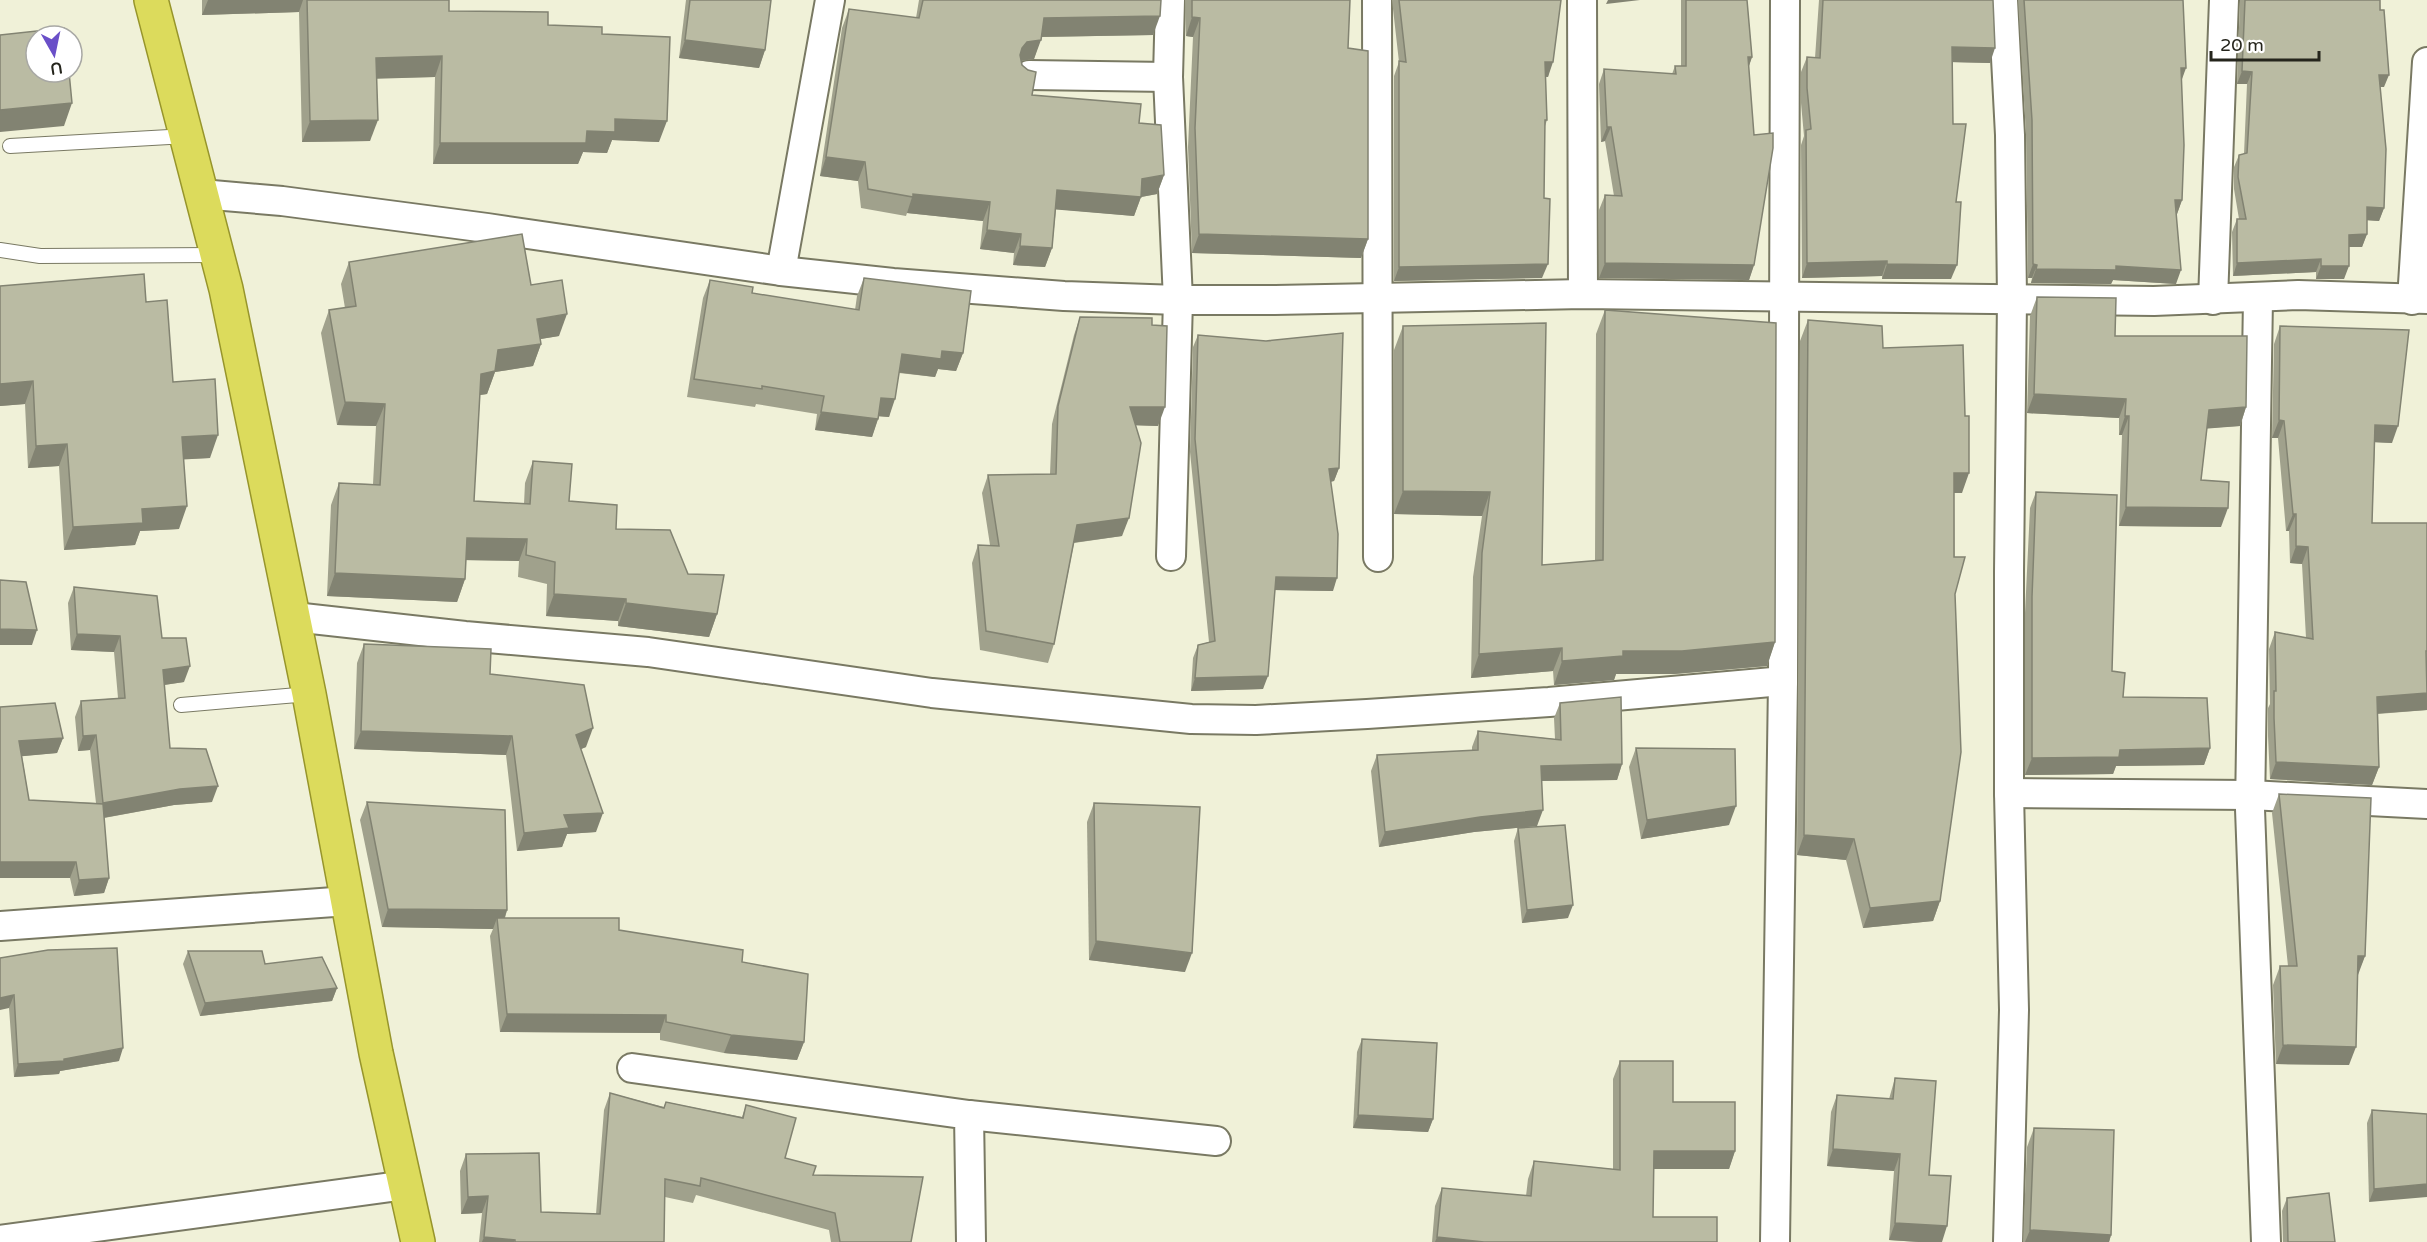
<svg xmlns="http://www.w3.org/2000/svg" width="2427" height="1242" viewBox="0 0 2427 1242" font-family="'Varela Round',sans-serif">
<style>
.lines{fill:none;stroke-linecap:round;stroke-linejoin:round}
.service-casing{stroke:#797963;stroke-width:16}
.minor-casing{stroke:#797963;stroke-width:32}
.trunk-casing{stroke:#97952b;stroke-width:36}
.service{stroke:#fff;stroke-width:14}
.minor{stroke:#fff;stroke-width:28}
.trunk{stroke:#dcdb5c;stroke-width:33}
.wall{fill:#a0a18c}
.shaded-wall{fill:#828372}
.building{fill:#babba3;stroke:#828372;stroke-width:1.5}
</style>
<rect width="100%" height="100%" fill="#f0f1d8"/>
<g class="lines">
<defs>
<g id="service">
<path d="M10,146L187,136"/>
<path d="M0,250L40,256L217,255"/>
<path d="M181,705L309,694"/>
</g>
<g id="minor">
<path d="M1170,0L1168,77L1178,300L1171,556"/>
<path d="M1377,0L1378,557"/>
<path d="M1582,0L1583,294"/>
<path d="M2003,0L2010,135L2012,299L2009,572V793L2014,1010L2008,1242"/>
<path d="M1029,75L1168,77"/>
<path d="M201,194L282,201L487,228L781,271L893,283L1064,296L1178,300H1275L1583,294L2154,301L2298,295L2427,299"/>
<path d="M781,271L830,0"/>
<path d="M2258,298L2250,809L2266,1242"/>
<path d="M2213,300L2224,0"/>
<path d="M2412,300L2427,62"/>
<path d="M294,617L465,636L648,652L932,693L1191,719L1256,720L1367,714L1549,702L1783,681"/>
<path d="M2009,793L2250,795L2427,804"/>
<path d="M0,926L348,901"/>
<path d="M632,1068L969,1115L971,1242"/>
<path d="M969,1115L1216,1141"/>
<path d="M0,1240L406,1185"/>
<path d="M1775,1242L1783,681L1785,0"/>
</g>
<path id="trunk" d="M151,0L226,289L309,694L376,1053L418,1242"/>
</defs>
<use href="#service" class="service-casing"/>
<use href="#minor" class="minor-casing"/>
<use href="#trunk" class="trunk-casing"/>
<use href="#service" class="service"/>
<use href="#minor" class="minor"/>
<use href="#trunk" class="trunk"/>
</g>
<g class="wall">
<path d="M202,0H449V11L602,34L659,142L612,140L607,153L583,152L578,164H433L435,77L377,78L370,141L302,142L299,12L202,15Z"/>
<path d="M686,0H771L765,50L759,68L679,58Z"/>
<path d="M919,0H1161L1153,35L1041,37L1034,59L1021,61L1032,95L1139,123L1164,175L1157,194L1141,197L1134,216L1056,209L1052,248L1045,267L1013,265L1014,253L980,249L983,221L907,213L906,216L861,208L858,181L820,176L842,28L849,9L916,18Z"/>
<path d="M1185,0H1350L1348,48L1368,239L1361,258L1192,253L1188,147L1193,37L1186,36Z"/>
<path d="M1392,0H1561L1548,77H1545L1547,120L1545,126L1542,278L1394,281V76L1399,62Z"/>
<path d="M1681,0H1747L1752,57L1748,68L1754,265L1749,280L1599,278V210L1605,195L1614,196L1605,141L1601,142L1599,84L1604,69L1672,74L1675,66H1681Z"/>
<path d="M1819,0H1993L1990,63L1953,62V124L1956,202L1951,279H1882V276L1802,278L1801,145L1804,136L1801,103V72L1807,57L1815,58Z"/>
<path d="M2018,0H2183L2182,79V200L2177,214L2176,284L2113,280L2111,284L2031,283L2032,278H2028L2026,134Z"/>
<path d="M2240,0H2380L2384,87H2380L2384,208L2379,221L2367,220V234L2362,247H2349L2344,279H2316V272L2233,276L2232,232L2237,219H2239L2234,189V167L2239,155L2244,154L2247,84H2237Z"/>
<path d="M349,262L531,285L559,336L540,339L541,344L533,366L495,372L487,394L480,395L474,501L524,504L525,483L533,461L569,501L688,574L717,614L709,637L618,626V621L546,616L547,584L518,577L519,561L466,560L465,579L457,602L327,596L331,505L339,483L373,484L376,426L337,425L321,333L329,310L345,308L341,284Z"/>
<path d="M864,278L963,353L956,371L938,369L935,377L899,373L889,417L879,416L872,437L815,430L817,414L756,404L755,407L687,397L703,298L710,280L752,293L855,310L857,296Z"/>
<path d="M0,286L146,302L173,382L210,458L184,459L179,529L140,531L135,545L64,550L59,466L28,468L25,404L0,406Z"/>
<path d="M2037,297L2115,336L2246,407L2240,426L2207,428L2201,480L2221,527L2119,526L2122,435H2119V418L2027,413L2030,316Z"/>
<path d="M1605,310L1775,642L1767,666L1674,674H1616L1614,680L1554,685L1553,671L1471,678L1473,577L1482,516L1394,514V350L1403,326L1542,565L1595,561L1596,334Z"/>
<path d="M1080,317L1158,426L1136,425L1122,536L1074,543L1054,644L1048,663L980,650L972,563L978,545H990L982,493L988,475L1050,474L1052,424L1074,335Z"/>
<path d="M1808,320L1883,348L1962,493H1954L1955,594L1940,901L1933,921L1863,928L1846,860L1797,855L1800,341Z"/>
<path d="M2280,326L2392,443L2375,442L2372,523H2427V710L2378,714L2379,767L2372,785L2270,779L2268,736V708L2270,704L2269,649L2275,632L2306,638L2302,564L2290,563L2289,531H2286L2278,438H2272L2274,344Z"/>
<path d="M1198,335L1339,468L1334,481L1331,482L1333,591L1275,590L1263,689L1191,691L1193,658L1198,645L1209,642L1190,452L1193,347Z"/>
<path d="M2036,492L2123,697L2210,748L2204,765L2116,766L2113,774L2025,775V613L2030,508Z"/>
<path d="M74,587L162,638L184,682L164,685L170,748L212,802L174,805L104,818L109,878L104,893L74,896L70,878H0V707L63,738L57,753L22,756L29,800L96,803L90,750L78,751L75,717L81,701L118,698L114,652L71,650L68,603Z"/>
<path d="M364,644L490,674L586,747L581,749L596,832L567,834L562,847L517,851L506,755L354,749L357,663Z"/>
<path d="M1560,703L1622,764L1617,780L1542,781L1537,826L1474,832L1379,847L1371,771L1377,755L1472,751V747L1478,731L1555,739L1554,718Z"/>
<path d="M1636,748L1729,825L1641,839L1629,767Z"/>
<path d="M2279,794L2365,956L2357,975L2349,1065L2276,1064L2273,985L2280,966H2288L2272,813Z"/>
<path d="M367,802L507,910L505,918L619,930L742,962L804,1042L797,1060L724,1053L660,1040V1033L500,1032L490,936L493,929L382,927L360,820Z"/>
<path d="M1094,803L1185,972L1089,960L1087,822Z"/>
<path d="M1518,828L1568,918L1522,923L1514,841Z"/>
<path d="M188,951L337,988L332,1001L200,1016L183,964Z"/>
<path d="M0,958L119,1061L60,1071L59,1074L14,1077L9,1008Z"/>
<path d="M1362,1039L1433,1119L1428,1132L1353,1128L1357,1052Z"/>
<path d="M1620,1061L1673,1102L1735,1151L1729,1169H1653V1217L1717,1242H1432L1435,1206L1442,1188L1526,1196L1528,1179L1534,1161L1613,1169V1079Z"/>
<path d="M1895,1078L1929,1175L1942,1242H1919L1889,1240L1894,1171L1827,1166L1831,1112L1837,1095L1889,1099Z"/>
<path d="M610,1093L664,1107L666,1102L742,1117L746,1105L785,1158L813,1175L911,1242H831L829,1230L696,1195L693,1203L665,1197L664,1242H479L482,1213L461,1214L460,1171L466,1154L541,1212L596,1214L604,1110Z"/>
<path d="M2372,1110L2427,1114L2369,1202L2367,1123Z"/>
<path d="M2034,1128L2111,1235L2109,1242H2023L2027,1147Z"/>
<path d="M2287,1198L2335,1242H2283L2282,1211Z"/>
</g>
<g class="shaded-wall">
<path d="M208,0H303L299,12L202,15Z"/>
<path d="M1608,0H1640L1606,4Z"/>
<path d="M1160,16L1153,35L1037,37L1044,18Z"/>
<path d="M1192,17L1200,18L1193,37L1186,36Z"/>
<path d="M685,40L765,50L759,68L679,58Z"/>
<path d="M1041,40L1034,59L1020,61L1015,67L1022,48L1027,42Z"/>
<path d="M1952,47L1995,48L1990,63L1947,62Z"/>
<path d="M442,56L435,77L369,79L376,58Z"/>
<path d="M1748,57H1752L1747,72Z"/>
<path d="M1545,62H1553L1548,77L1539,76Z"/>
<path d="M2181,68H2186L2181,82Z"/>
<path d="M2242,71L2252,72L2247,84H2237Z"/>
<path d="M2379,75H2389L2384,87H2374Z"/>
<path d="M72,103L64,126L0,132V110Z"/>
<path d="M615,119L667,121L659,142L612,140L607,153L583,152L578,164H433L440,143L587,131Z"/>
<path d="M378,120L370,141L302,142L310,121Z"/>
<path d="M1607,127H1611L1605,141L1601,142Z"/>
<path d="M826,157L865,162L858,181L820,176Z"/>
<path d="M1164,175L1157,194L1141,197L1134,216L1050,209L1057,190L1142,179Z"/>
<path d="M913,194L990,202L983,221L907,213Z"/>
<path d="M2175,200H2182L2177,214Z"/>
<path d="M2367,207L2384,208L2379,221L2363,220Z"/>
<path d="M987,230L1021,234L1014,253L980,249Z"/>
<path d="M1199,234L1368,239L1361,258L1192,253Z"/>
<path d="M2367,234L2362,247H2344L2349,235Z"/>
<path d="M1020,246L1052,248L1045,267L1013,265Z"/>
<path d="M2321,259L2316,272L2233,276L2237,263Z"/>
<path d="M1887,261L1882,276L1802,278L1807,263Z"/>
<path d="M1605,263L1754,265L1749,280L1599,278Z"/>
<path d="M1548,264L1542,278L1394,281L1399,267Z"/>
<path d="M1887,264L1957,265L1951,279H1882Z"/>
<path d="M2033,264L2037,265L2032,278H2028Z"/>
<path d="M2116,266L2181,270L2176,284L2113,280L2111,284L2031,283L2036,269Z"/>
<path d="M2321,266H2349L2344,279H2316Z"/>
<path d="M567,314L559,336L529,341L537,319Z"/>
<path d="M541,344L533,366L495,372L487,394L473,396L481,374L498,350Z"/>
<path d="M942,351L963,353L956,371L938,369L935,377L895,372L902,354Z"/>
<path d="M33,381L25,404L0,406V384Z"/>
<path d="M2034,394L2126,399L2119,418L2027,413Z"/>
<path d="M881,398L895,399L889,417L875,416Z"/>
<path d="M345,402L385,404L376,426L337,425Z"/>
<path d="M1130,407H1165L1158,426L1124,425Z"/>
<path d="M2246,407L2240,426L2202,429L2209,410Z"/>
<path d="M821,412L878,419L872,437L815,430Z"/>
<path d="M2125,416H2129L2122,435H2119Z"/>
<path d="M2279,420L2284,421L2278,438H2272Z"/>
<path d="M2375,425L2398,426L2392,443L2369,442Z"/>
<path d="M218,435L210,458L174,460L182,437Z"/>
<path d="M67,444L59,466L28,468L36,446Z"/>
<path d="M1339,468L1334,481L1324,482L1329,469Z"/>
<path d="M1954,473H1969L1962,493H1947Z"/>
<path d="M1403,491L1490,492L1482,516L1394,514Z"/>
<path d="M187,506L179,529L140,531L135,545L64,550L73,527L142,509Z"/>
<path d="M2126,507L2228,508L2221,527L2119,526Z"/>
<path d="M2293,514H2296L2289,531H2286Z"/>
<path d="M1129,518L1122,536L1071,543L1077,525Z"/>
<path d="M467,538L527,539L519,561L459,560Z"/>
<path d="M2296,546L2308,547L2302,564L2290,563Z"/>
<path d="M335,573L465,579L457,602L327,596Z"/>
<path d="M1276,577L1337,578L1333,591L1272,590Z"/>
<path d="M554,594L626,599L618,621L546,616Z"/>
<path d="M626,603L717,614L709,637L618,626Z"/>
<path d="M0,629L37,630L32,645H0Z"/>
<path d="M77,634L120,636L114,652L71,650Z"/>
<path d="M1775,642L1767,666L1674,674H1616L1614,680L1554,685L1562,661L1623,651Z"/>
<path d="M1562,648L1553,671L1471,678L1479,654Z"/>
<path d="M190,666L184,682L157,686L163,670Z"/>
<path d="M1268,676L1263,689L1191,691L1195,678Z"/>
<path d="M2427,693V710L2371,714L2377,697Z"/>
<path d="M593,728L586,747L569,754L576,735Z"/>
<path d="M361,731L512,736L506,755L354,749Z"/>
<path d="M96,735L90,750L78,751L83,736Z"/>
<path d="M63,738L57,753L14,757L19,741Z"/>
<path d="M2210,748L2204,765L2116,766L2113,774L2025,775L2032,758L2120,750Z"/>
<path d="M2276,762L2379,767L2372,785L2270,779Z"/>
<path d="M1622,764L1617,780L1536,781L1541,766Z"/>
<path d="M218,786L212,802L174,805L97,819L103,803L180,789Z"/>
<path d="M1736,806L1729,825L1641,839L1647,820Z"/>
<path d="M1543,810L1537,826L1474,832L1379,847L1385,832L1480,817Z"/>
<path d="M603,813L596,832L567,834L562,847L517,851L524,833L564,815Z"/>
<path d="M1804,835L1854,839L1846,860L1797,855Z"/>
<path d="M0,862H76L70,878H0Z"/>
<path d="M109,878L104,893L74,896L79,880Z"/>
<path d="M1940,901L1933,921L1863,928L1870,908Z"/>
<path d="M1573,905L1568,918L1522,923L1527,910Z"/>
<path d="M388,909L507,910L501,929L497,918L493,929L382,927Z"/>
<path d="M1096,941L1192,953L1185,972L1089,960Z"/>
<path d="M2358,956H2365L2358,975H2351Z"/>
<path d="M337,988L332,1001L200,1016L205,1003Z"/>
<path d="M14,995L9,1008L0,1010V998Z"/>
<path d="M507,1014L666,1015L660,1033L500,1032Z"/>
<path d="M731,1035L804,1042L797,1060L724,1053Z"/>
<path d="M2283,1045L2356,1047L2349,1065L2276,1064Z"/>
<path d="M123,1048L119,1061L60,1071L59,1074L14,1077L18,1064L64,1059Z"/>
<path d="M1358,1115L1433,1119L1428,1132L1353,1128Z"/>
<path d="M1833,1149L1900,1154L1894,1171L1827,1166Z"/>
<path d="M1654,1151H1735L1729,1169H1647Z"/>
<path d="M2427,1184V1197L2369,1202L2374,1189Z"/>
<path d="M488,1196L482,1213L461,1214L468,1197Z"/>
<path d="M1895,1223L1947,1226L1942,1242H1919L1889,1240Z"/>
<path d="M2030,1230L2111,1235L2109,1242H2025Z"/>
<path d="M484,1237L515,1240L514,1242H482Z"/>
<path d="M1437,1237L1484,1242H1435Z"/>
</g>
<g class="building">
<path d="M307,0H449V11L548,12V25L602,27V34L670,37L667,121L615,119V132L587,131L586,143H440L442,56L376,58L378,120L310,121Z"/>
<path d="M690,0H771L765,50L685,40Z"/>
<path d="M923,0H1161L1160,16L1044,18L1041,40L1027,42L1022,48L1020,55L1022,65L1028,70L1036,72L1032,95L1141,104L1139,123L1161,125L1164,175L1142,179L1141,197L1057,190L1052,248L1020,246L1021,234L987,230L990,202L913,194V197L868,189L865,162L826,157L849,9L919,18Z"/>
<path d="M1192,0H1350L1348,48L1368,51V239L1199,234L1195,128L1200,18L1192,17Z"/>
<path d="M1399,0H1561L1553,62H1545L1547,120H1545L1544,198L1550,199L1548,264L1399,267V61L1406,62Z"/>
<path d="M1686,0H1747L1752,57H1748L1754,135L1773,133V148L1754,265L1605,263V195L1622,196L1611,127H1607L1604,69L1676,74L1675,66H1686Z"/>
<path d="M1823,0H1993L1995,48L1952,47L1953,124H1966L1956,202H1961L1957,265L1887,264V261L1807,263L1806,130L1811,129L1807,88V57L1820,58Z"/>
<path d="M2024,0H2183L2186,68H2181L2184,145L2182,200H2175L2181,270L2116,266V270L2036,269L2037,265L2033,264L2032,120Z"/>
<path d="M2245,0H2380V10H2384L2389,75H2379L2386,149L2384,208L2367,207V234L2349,235V266H2321V259L2237,263V219H2246L2238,177L2239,155L2247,153L2252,72L2242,71Z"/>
<path d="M64,28L65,36H36V72H69L72,103L0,110V35Z"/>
<path d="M522,234L531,285L562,280L567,314L537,319L541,344L498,350L495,371L481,374L474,501L530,504L533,461L572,464L569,501L617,505L616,529L670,530L688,574L724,575L717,614L626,603V599L554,594L555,562L526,555L527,539L467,538L465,579L335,573L339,483L380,485L385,404L345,402L329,310L356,306L349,262Z"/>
<path d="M144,274L146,302L167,300L173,382L215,379L218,435L182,437L187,506L142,509L143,523L73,527L67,444L36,446L33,381L0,384V286Z"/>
<path d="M864,278L971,291L963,353L942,351L941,359L902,354L895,399L881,398L878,419L821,412L824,396L762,386V389L694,379L710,280L753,287L752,293L859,310Z"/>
<path d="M2037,297L2116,298L2115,336H2247L2246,407L2209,410L2201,480L2229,482L2228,508L2126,507L2129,416H2125L2126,399L2034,394Z"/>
<path d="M1605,310L1776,323L1775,642L1682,651H1623V656L1562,661V648L1479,654L1482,553L1490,492L1403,491V326L1546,323L1542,565L1603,560Z"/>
<path d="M1080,317L1152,318V325L1167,326L1165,407H1130L1141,443L1129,518L1077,525L1054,644L986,631L978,545L999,546L988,475L1056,474L1058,406Z"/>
<path d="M1808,320L1882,326L1883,348L1963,345L1965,416H1969V473H1954V557H1965L1955,594L1961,752L1940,901L1870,908L1854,839L1804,835Z"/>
<path d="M2280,326L2409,330L2398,426L2375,425L2372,523H2427V651H2426L2427,693L2377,697L2379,767L2276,762L2274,718V691H2276L2275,632L2313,639L2308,547L2296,546V514H2293L2284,421L2279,420Z"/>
<path d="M1343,333L1339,468L1329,469L1338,534L1337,578L1276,577L1268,676L1195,678L1198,645L1215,641L1195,439L1198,335L1266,341Z"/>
<path d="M2036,492L2117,495L2112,671L2125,673L2123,697L2207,698L2210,748L2120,750L2119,757L2032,758V597Z"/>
<path d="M0,580L26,582L37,630L0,629Z"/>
<path d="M74,587L157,596L162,638H186L190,666L163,670L170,748L206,749L218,786L180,789L103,803L96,735L83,736L81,701L125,698L120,636L77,634Z"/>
<path d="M364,644L491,649L490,674L584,685L593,728L576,735L603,813L564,815L569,828L524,833L512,736L361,731Z"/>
<path d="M1621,697L1622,764L1541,766L1543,810L1480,817L1385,832L1377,755L1478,750V731L1561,740L1560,703Z"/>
<path d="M55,703L63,738L19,741L29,800L103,804L109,878L79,880L76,862H0V707Z"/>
<path d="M1636,748L1735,749L1736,806L1647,820Z"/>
<path d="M2279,794L2371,798L2365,956H2358L2356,1047L2283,1045L2280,966H2297Z"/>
<path d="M367,802L505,810L507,910L388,909Z"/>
<path d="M1094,803L1200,807L1192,953L1096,941Z"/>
<path d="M1565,825L1573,905L1527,910L1518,828Z"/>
<path d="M497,918H619V930L743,950L742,962L808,974L804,1042L731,1035L666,1022V1015L507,1014Z"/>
<path d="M117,948L123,1048L64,1059V1061L18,1064L14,995L0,998V958L48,950Z"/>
<path d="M188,951H262L265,964L322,957L337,988L205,1003Z"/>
<path d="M1362,1039L1437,1043L1433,1119L1358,1115Z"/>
<path d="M1620,1061H1673V1102H1735V1151H1654L1653,1217H1717V1242H1484L1437,1237L1442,1188L1531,1196L1534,1161L1620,1170Z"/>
<path d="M1895,1078L1936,1081L1929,1175L1951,1176L1947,1226L1895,1223L1900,1154L1833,1149L1837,1095L1893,1099Z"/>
<path d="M610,1093L664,1108L666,1102L743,1118L746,1105L796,1118L785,1158L816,1166L813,1175L923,1177L911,1242H840L835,1213L701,1178L700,1186L665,1179L664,1242H515V1240L484,1237L488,1196L468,1197L466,1154L539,1153L541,1212L600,1214Z"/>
<path d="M2372,1110L2427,1114V1184L2374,1189Z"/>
<path d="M2034,1128L2114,1130L2111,1235L2030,1230Z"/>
<path d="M2329,1193L2335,1242H2288L2287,1198Z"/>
</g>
<g transform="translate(54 54) rotate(171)"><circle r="28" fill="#ffffff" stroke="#a8a8a4" stroke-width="1.5"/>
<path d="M0-4.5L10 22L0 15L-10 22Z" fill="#6a4fc8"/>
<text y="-9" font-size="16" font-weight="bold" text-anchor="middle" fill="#25251c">U</text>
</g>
<path d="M2211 51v9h108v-9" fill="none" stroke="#25251c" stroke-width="3"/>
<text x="2220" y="51" font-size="18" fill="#25251c" stroke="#ffffff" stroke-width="4.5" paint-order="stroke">20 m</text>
</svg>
